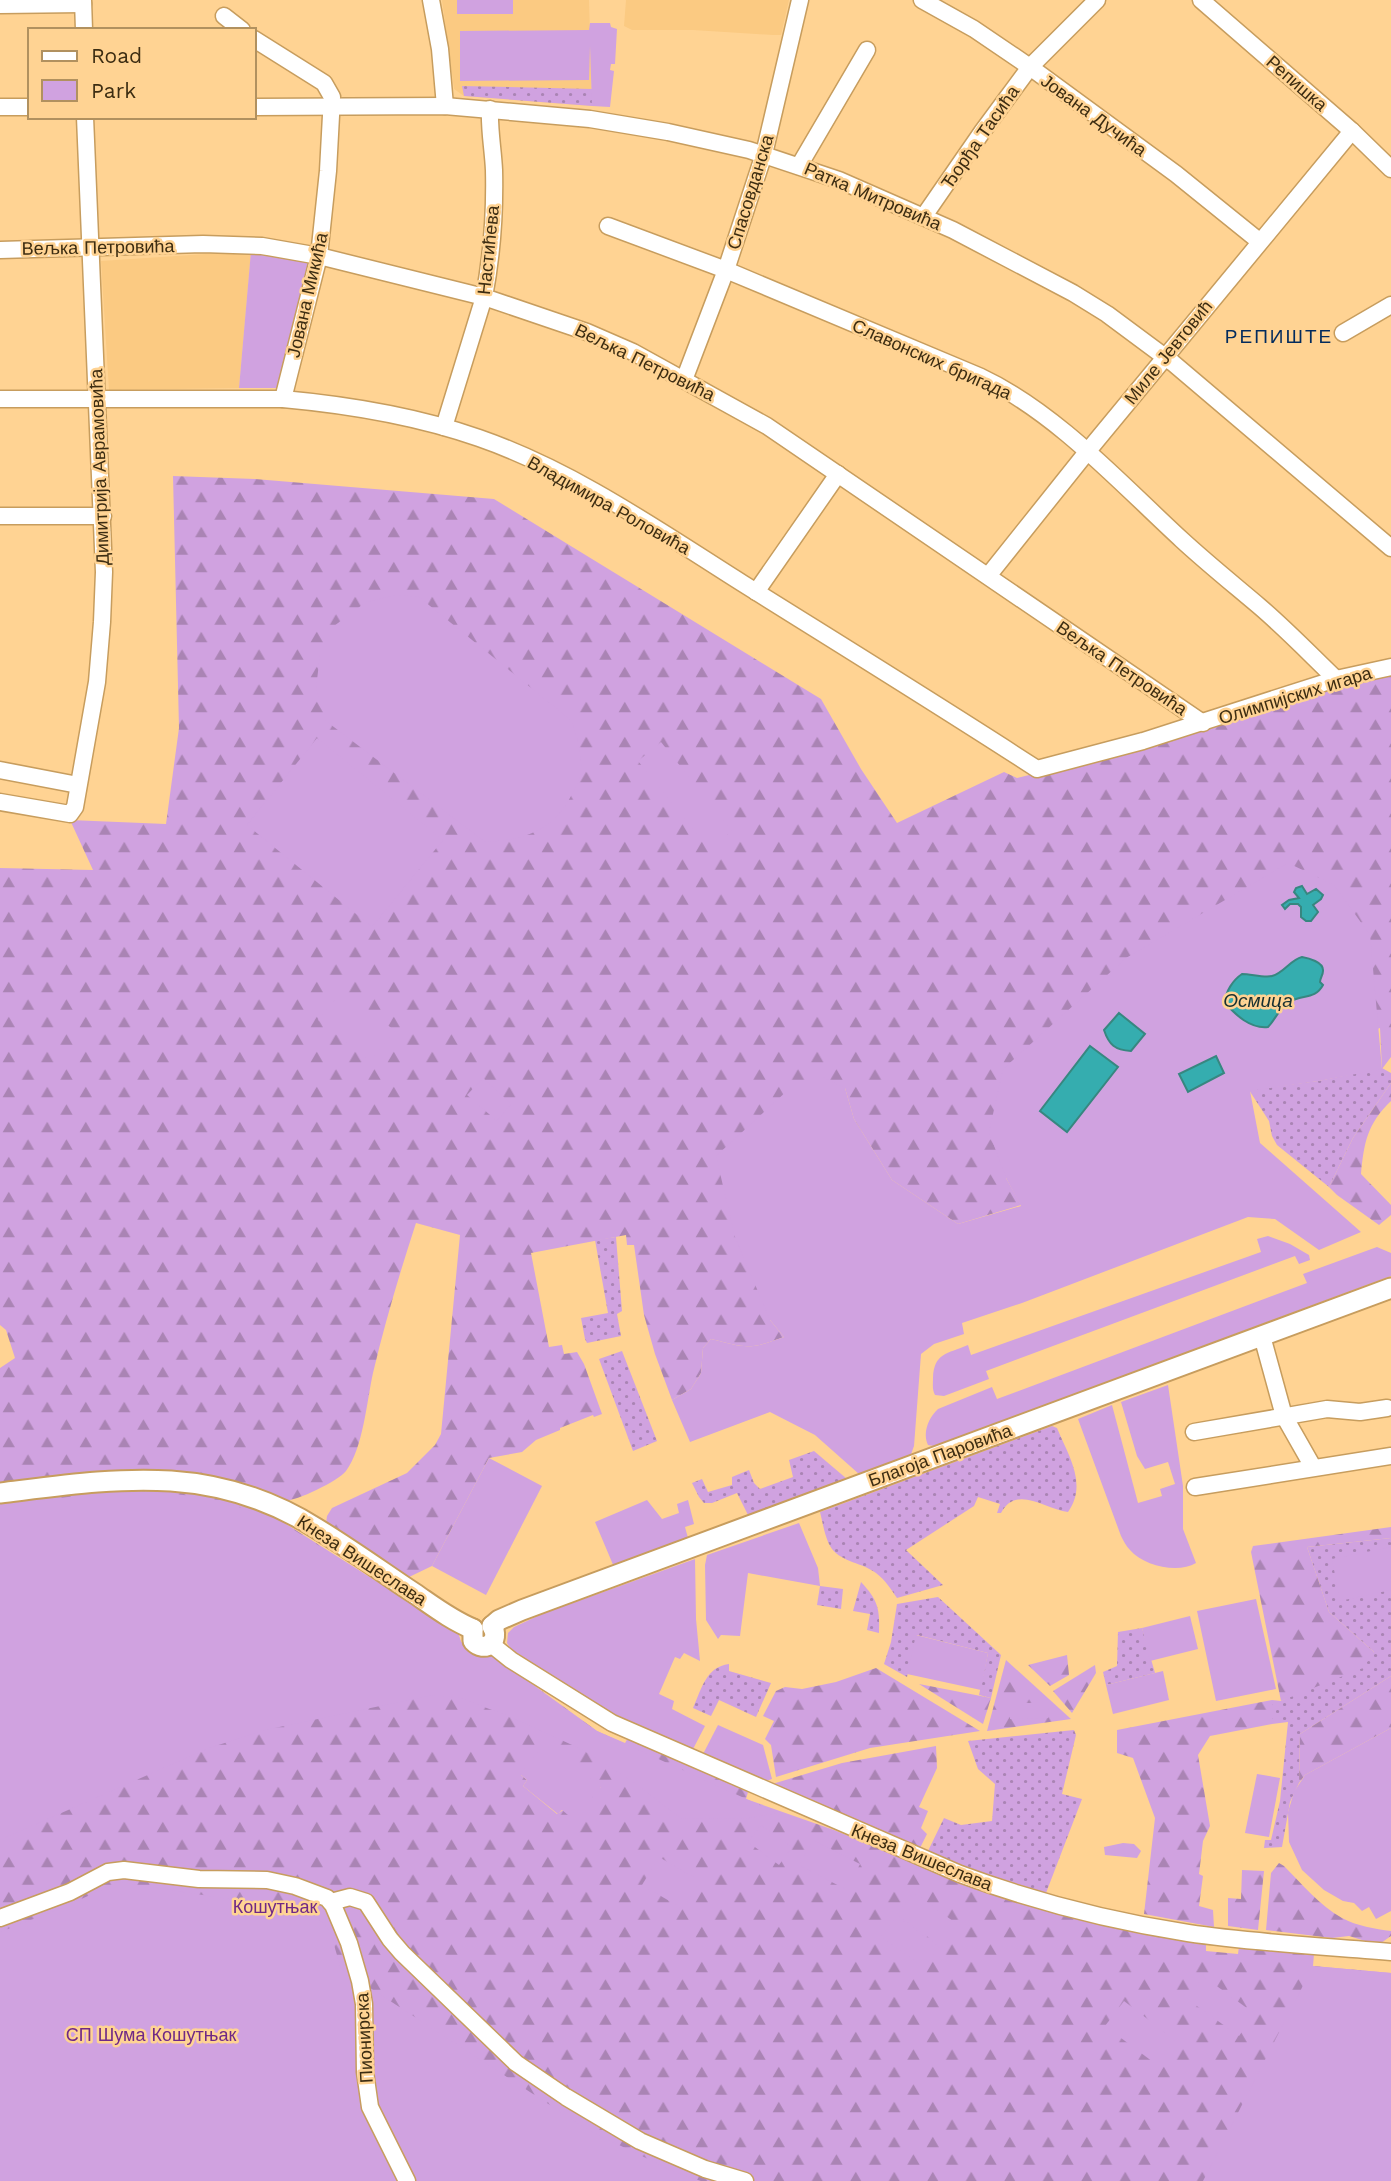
<svg xmlns="http://www.w3.org/2000/svg" width="1391" height="2181" viewBox="0 0 1391 2181" font-family="'Work Sans',sans-serif">
<style>
.built{fill:#fbca82}
.grass{fill:url(#grass-dots)}
.forest{fill:url(#forest-firs);fill-rule:evenodd}
.park{fill:#d0a2e0}
.water{fill:#35adaf;stroke:#378780;stroke-width:2}
.lines{fill:none;stroke-linecap:round;stroke-linejoin:round}
.minor-casing{stroke:#c79d5e;stroke-width:19}
.major-casing{stroke:#c79d5e;stroke-width:23}
.minor{stroke:#fff;stroke-width:16}
.major{stroke:#fff;stroke-width:19}
.labels{text-anchor:middle;dominant-baseline:central;stroke-width:5;stroke-linejoin:round;paint-order:stroke}
.street-label{font-size:18px;fill:#3d2d12;stroke:#ffd393}
.park-label{font-size:18px;fill:#6f2886;stroke:#ffd393}
.neighbourhood-label{font-size:19px;letter-spacing:2px;fill:#022b5d;stroke:#ffd393}
.water-label{font-size:19px;font-style:italic;fill:#173031;stroke:#ffd393}
</style>
<defs>
<pattern id="grass-dots" width="8" height="8" patternUnits="userSpaceOnUse" patternTransform="scale(1.75)"><rect width="8" height="8" fill="#d0a2e0"/><path d="M2 2h.1M6 6h.1" fill="none" stroke="#aa84b4" stroke-width="1.8" stroke-linecap="round"/></pattern>
<pattern id="forest-firs" width="22" height="20" patternUnits="userSpaceOnUse" patternTransform="scale(1.75)"><rect width="22" height="20" fill="#d0a2e0"/><path d="M5 1l3.5 6h-7zM16 11l3.5 6h-7z" fill="#aa84b4"/></pattern>
</defs>
<rect width="100%" height="100%" fill="#ffd393"/>
<g class="built">
<path d="M442,0H589L592,106L464,96L454,89Z"/>
<path d="M626,0H789L781,35H773L693,30H632L624,26Z"/>
<path d="M251,251L239,388L109,390L101,261Z"/>
</g>
<g class="grass">
<path d="M462,86L592,89V106L464,96Z"/>
<path d="M1382,1068L1391,1073V1083L1353,1138L1329,1187L1277,1145L1272,1136L1269,1121L1249,1090L1318,1081Z"/>
<path d="M616,1237L622,1311L617,1314L621,1336L587,1343L585,1339L581,1318L608,1313L595,1240Z"/>
<path d="M622,1351L657,1441L633,1451L599,1359Z"/>
<path d="M1052,1426L1057,1428C1068,1455 1088,1484 1068,1512C1045,1509 1016,1484 1001,1513H997L1000,1504L978,1497L974,1506L906,1550L943,1585L897,1598C891,1589 885,1580 876,1573C863,1563 842,1562 832,1549C825,1539 823,1524 820,1512Z"/>
<path d="M814,1451L847,1479L748,1515L737,1493L712,1503H704L699,1497L692,1483L702,1479L708,1492L732,1485V1477L749,1470L754,1483L760,1489L793,1477L789,1460Z"/>
<path d="M1391,1538V1676L1300,1734L1299,1783L1290,1802L1282,1847L1264,1848L1265,1840H1271L1280,1801L1288,1722L1272,1724V1700L1281,1701L1374,1652L1329,1612L1307,1547Z"/>
<path d="M861,1582C878,1600 880,1609 879,1633L867,1630L870,1614L853,1611Z"/>
<path d="M820,1586L843,1589L841,1609L817,1605Z"/>
<path d="M938,1597L1001,1655L991,1698L979,1695L988,1653L917,1635L907,1677L884,1664L891,1642L897,1604Z"/>
<path d="M1142,1628L1155,1673L1106,1685L1103,1672L1117,1666L1118,1632Z"/>
<path d="M729,1664V1671L771,1683L756,1717L719,1700L711,1716L693,1708C702,1688 706,1667 729,1664Z"/>
<path d="M1074,1730L1076,1735L1062,1794L1082,1799L1046,1893L976,1871L928,1851L944,1818L961,1825L992,1821L995,1784L978,1769L968,1741Z"/>
</g>
<g class="forest">
<path d="M173,476L255,479L494,499L821,699L861,769L897,823L1004,772L1017,778L1078,763L1324,692L1391,675V1057L1382,1069L1380,1028L1006,1178L1021,1205L958,1224L892,1180L854,1119L845,1088L770,1320L784,1337C748,1350 747,1348 711,1339L703,1348L701,1373L691,1389L672,1400L655,1354L644,1315L634,1245H627L626,1235L531,1253L549,1347L562,1345L564,1354L577,1352L584,1364L602,1414L594,1417L593,1415L560,1428V1430L536,1440L522,1452L489,1458L432,1566L407,1578L326,1524L327,1516L332,1508L407,1473L435,1445L441,1434L460,1235L416,1223C400,1272 385,1322 373,1373C367,1400 363,1449 346,1471C338,1481 297,1501 284,1501L275,1517L458,1633L461,1642L477,1653L506,1665L597,1731L625,1743L628,1738L748,1792L746,1799L834,1830L1004,1899L1164,1938L1206,1944V1951L1238,1954L1239,1946L1314,1954L1313,1966L1391,1973V2181H0V1368L15,1358L6,1330L0,1325V868L93,870L70,820L166,824L179,728ZM521,1775L601,1787L557,1814L523,1786L527,1780Z"/>
<path d="M1391,1083V1101C1367,1124 1364,1143 1361,1174L1391,1205V1215L1379,1225L1337,1195L1329,1187L1353,1138Z"/>
<path d="M1391,1527V1538L1307,1547L1329,1612L1374,1652L1363,1668L1281,1701L1251,1552L1253,1546Z"/>
<path d="M1067,1655L1069,1675L1050,1686L1028,1665Z"/>
<path d="M1006,1660L1071,1719L987,1731Z"/>
<path d="M1095,1665L1096,1673L1072,1713L1053,1691Z"/>
<path d="M876,1668L980,1731L870,1748L776,1777L771,1745L765,1739L774,1721L763,1716L776,1691L785,1687L802,1689L836,1682Z"/>
<path d="M1391,1676V1728L1305,1775L1299,1783L1300,1734Z"/>
<path d="M919,1684L991,1698L983,1724Z"/>
<path d="M1272,1700V1724L1210,1736L1198,1755L1210,1826L1203,1841L1199,1874L1203,1876L1199,1906L1213,1910L1214,1927L1144,1914L1155,1818L1133,1758L1117,1753V1730Z"/>
<path d="M936,1746L937,1768L919,1807L928,1811L921,1828L927,1834L920,1848L769,1785L842,1763Z"/>
<path d="M1279,1863L1284,1866C1302,1884 1320,1906 1342,1918C1357,1926 1375,1929 1391,1931V1936L1378,1945L1349,1936L1332,1938L1266,1930L1271,1873Z"/>
<path d="M1242,1870L1264,1871L1258,1930L1228,1926V1898L1241,1899Z"/>
</g>
<g class="park">
<rect x="457" y="0" width="56" height="14"/>
<path d="M590,23H610L611,27L617,29L615,64H611L610,70L614,71L610,107L592,106L590,46L589,80L460,81V31L589,30Z"/>
<path d="M251,251L310,263L280,388H239Z"/>
<path d="M397,595L419,597L572,721C577,739 584,758 580,776C579,782 574,790 571,796C553,832 522,840 485,842L326,721L316,689L320,654L334,626L366,602Z"/>
<path d="M317,738L443,840L372,927L247,825Z"/>
<path d="M661,742L732,831L709,849L638,761Z"/>
<path d="M1288,863L1334,885L1370,935L1382,1069L1319,1081L1250,1091L1260,1143L1361,1232L1319,1250L1275,1219L1248,1217L1022,1303L962,1323L964,1334L934,1344L921,1354L914,1446L910,1457L859,1474L815,1435L770,1412L690,1442L672,1400L691,1389L701,1373L703,1348L711,1339C747,1348 748,1350 784,1337L770,1320L735,1237L716,1156L788,1090L818,1075L845,1088L854,1119L892,1180L958,1224L1021,1206L1006,1178L989,1132L1003,1069L1126,958Z"/>
<path d="M343,989L395,1031L370,1061L318,1020Z"/>
<path d="M483,1078L511,1104L497,1121L467,1095Z"/>
<path d="M1268,1236L1290,1244L1309,1255L1310,1260L1299,1264L1295,1256L986,1371L989,1379L944,1396L935,1395C932,1389 933,1385 933,1378C934,1353 947,1354 968,1345L971,1355L1261,1252L1257,1239Z"/>
<path d="M1377,1247L1391,1253V1276L934,1446L928,1445C922,1433 929,1417 938,1409L992,1387L997,1399L1307,1283L1303,1274Z"/>
<path d="M1168,1385L1183,1486V1529L1196,1563C1178,1574 1144,1566 1130,1550C1126,1546 1123,1540 1121,1536L1078,1419L1112,1405L1138,1503L1162,1496L1160,1489L1175,1484L1168,1462L1145,1469L1137,1456L1121,1402Z"/>
<path d="M489,1458L542,1486L486,1595L432,1566Z"/>
<path d="M140,1491L205,1497L275,1518L458,1633L461,1642L477,1653L486,1652L597,1731L777,1813L744,1819L680,1818L639,1786L583,1750L511,1717L460,1698L433,1695L265,1730L209,1748L0,1840V1506L98,1493Z"/>
<path d="M647,1500L662,1519L679,1513L677,1504L688,1500L694,1524L685,1527L688,1538L614,1567L595,1522Z"/>
<path d="M799,1523L818,1568L820,1586L748,1573L740,1636L721,1635L718,1639L706,1620L705,1565L707,1555Z"/>
<path d="M1391,1547V1590L1340,1601L1332,1559Z"/>
<path d="M695,1559L696,1619L700,1661L684,1653L680,1659L675,1657L659,1694L674,1701L672,1709L705,1726L692,1751L624,1722L511,1649L507,1643L508,1633L514,1627L542,1614Z"/>
<path d="M1256,1599L1276,1689L1216,1701L1197,1611Z"/>
<path d="M1190,1616L1198,1649L1150,1661L1142,1628Z"/>
<path d="M916,1635L988,1653L981,1690L907,1674Z"/>
<path d="M1163,1671L1169,1700L1113,1714L1106,1685Z"/>
<path d="M1010,1703H1049L1048,1718L1010,1719Z"/>
<path d="M718,1725L763,1745L772,1779L763,1782L702,1756Z"/>
<path d="M1391,1728V1911L1376,1919L1369,1907L1362,1911L1354,1903L1343,1901L1324,1890L1302,1870L1289,1842L1288,1812L1294,1792L1305,1775Z"/>
<path d="M546,1742L601,1787L574,1820L562,1810L558,1814L523,1786L527,1780L520,1774Z"/>
<path d="M1257,1774L1280,1778L1269,1837L1245,1833Z"/>
<path d="M761,1825L792,1847L779,1865L748,1842Z"/>
<path d="M813,1840L860,1864L847,1890L799,1865Z"/>
<path d="M1123,1843L1134,1844L1141,1851L1137,1858L1105,1855L1104,1847Z"/>
<path d="M659,1857L700,1881L683,1909L642,1885Z"/>
<path d="M119,1882L312,1912L330,1931L341,1969L590,2131L675,2172L701,2181H0V1932L59,1909Z"/>
<path d="M913,1892L957,1924L940,1946L897,1914Z"/>
<path d="M897,1916L939,1947L924,1968L881,1936Z"/>
<path d="M1313,1966L1391,1973V2181H1203Z"/>
<path d="M1203,1976L1255,2014L1239,2036L1187,1999Z"/>
<path d="M1124,2001L1175,2040L1157,2065L1105,2026Z"/>
</g>
<g class="water">
<path d="M1302,886L1307,894L1316,889L1323,895L1321,899L1313,905L1318,912L1311,921H1306L1301,917V907L1298,904H1290L1285,909L1282,905L1289,900L1299,898L1294,892L1296,888Z"/>
<path d="M1302,957C1308,958 1324,962 1323,971C1323,975 1320,978 1320,982L1323,985C1315,1000 1302,994 1289,1002C1280,1007 1275,1020 1268,1027C1250,1029 1236,1015 1225,1003C1225,992 1233,980 1242,974C1251,974 1264,978 1272,976C1284,973 1290,960 1302,957Z"/>
<path d="M1119,1013L1145,1034L1131,1051C1115,1050 1109,1045 1104,1030Z"/>
<path d="M1090,1046L1118,1067L1067,1132L1040,1111Z"/>
<path d="M1216,1056L1224,1073L1188,1092L1179,1074Z"/>
</g>
<g class="lines">
<defs>
<g id="minor">
<path d="M83,0L84,30"/>
<path d="M431,0L440,49L445,106"/>
<path d="M922,0L974,29L1030,67L1176,174L1259,241"/>
<path d="M1201,0L1352,131L1391,169"/>
<path d="M0,5L83,4"/>
<path d="M224,16L242,30"/>
<path d="M254,39L324,83L332,97L328,171L319,256L283,399"/>
<path d="M0,107H30"/>
<path d="M254,107L445,106L590,119L668,132L749,150L839,180L953,230L1073,293L1107,314L1173,363L1391,548"/>
<path d="M799,166L867,50"/>
<path d="M924,216L982,132L1030,67L1097,0"/>
<path d="M608,226L726,270L981,377C1056,412 1122,485 1182,540C1207,563 1233,584 1259,606C1286,629 1311,655 1336,679"/>
<path d="M0,250L203,244L262,246L319,256L484,297L587,332L633,352L767,426L1203,723"/>
<path d="M1343,333L1391,305"/>
<path d="M684,380L726,270L764,154L800,0"/>
<path d="M0,399H283C349,405 416,416 479,438C574,471 658,530 742,583C841,645 940,706 1037,769L1143,741L1336,679L1391,667"/>
<path d="M444,427L484,297C492,255 495,212 494,170C493,149 489,129 490,109"/>
<path d="M0,516H103"/>
<path d="M988,576L1087,452L1352,131"/>
<path d="M756,592L838,474"/>
<path d="M0,770L78,785"/>
<path d="M0,802L70,814L75,807L97,682L102,622L104,572L85,117"/>
<path d="M1262,1336L1284,1416L1313,1467"/>
<path d="M1194,1432L1327,1409L1360,1412L1387,1408"/>
<path d="M1195,1487L1391,1456"/>
<path d="M491,1644L511,1660L612,1723L960,1874C1033,1901 1110,1921 1188,1933C1255,1943 1323,1946 1391,1952"/>
<path d="M331,1902L350,1897L366,1902L390,1939L402,1953L516,2063L566,2097L640,2141L705,2169L745,2181"/>
<path d="M0,1918L70,1892L108,1872L124,1870L199,1879L267,1880L295,1886L327,1898L333,1905L349,1943L360,1981L364,2004L365,2072L370,2107L407,2181"/>
</g>
<g id="major">
<path d="M0,1493C115,1479 211,1462 316,1528C349,1548 381,1571 414,1593C433,1606 451,1620 473,1629"/>
<path d="M492,1626L499,1620L522,1610L1391,1288"/>
<path d="M473,1629V1641C485,1654 501,1641 492,1626"/>
</g>
</defs>
<use href="#minor" class="minor-casing"/>
<use href="#major" class="major-casing"/>
<use href="#minor" class="minor"/>
<use href="#major" class="major"/>
</g>
<g class="labels">
<g class="street-label">
<text transform="translate(1297 83) rotate(41)">Репишка</text>
<text transform="translate(1094 115) rotate(36)">Јована Дучића</text>
<text transform="translate(980 137) rotate(-55)">Ђорђа Тасића</text>
<text transform="translate(750 192) rotate(-73)">Спасовданска</text>
<text transform="translate(873 196) rotate(23)">Ратка Митровића</text>
<text transform="translate(98 247) rotate(-1)">Вељка Петровића</text>
<text transform="translate(488 250) rotate(-84)">Настићева</text>
<text transform="translate(307 295) rotate(-77)">Јована Микића</text>
<text transform="translate(1168 352) rotate(-51)">Миле Јевтовић</text>
<text transform="translate(932 359) rotate(24)">Славонских бригада</text>
<text transform="translate(645 362) rotate(26)">Вељка Петровића</text>
<text transform="translate(99 467) rotate(-92)">Димитрија Аврамовића</text>
<text transform="translate(609 505) rotate(29)">Владимира Роловића</text>
<text transform="translate(1122 668) rotate(34)">Вељка Петровића</text>
<text transform="translate(1295 695) rotate(-17)">Олимпијских игара</text>
<text transform="translate(940 1455) rotate(-20)">Благоја Паровића</text>
<text transform="translate(362 1560) rotate(33)">Кнеза Вишеслава</text>
<text transform="translate(922 1857) rotate(22)">Кнеза Вишеслава</text>
<text transform="translate(364 2038) rotate(-93)">Пионирска</text>
</g>
<g class="park-label">
<text x="275" y="1906">Кошутњак</text>
<text x="151" y="2034">СП Шума Кошутњак</text>
</g>
<g class="neighbourhood-label">
<text x="1279" y="336">РЕПИШТЕ</text>
</g>
<g class="water-label">
<text x="1258" y="1000">Осмица</text>
</g>
</g>
<rect x="28" y="28" width="228" height="91" fill="#ffd393" stroke="#b1915f" stroke-width="2"/>
<rect x="42" y="51" width="35" height="10" fill="#ffffff" stroke="#b1915f" stroke-width="2"/>
<text x="91" y="63" font-size="21" fill="#3d2d12">Road</text>
<rect x="42" y="80" width="35" height="21" fill="#d0a2e0" stroke="#b1915f" stroke-width="2"/>
<text x="91" y="98" font-size="21" fill="#3d2d12">Park</text>
</svg>
